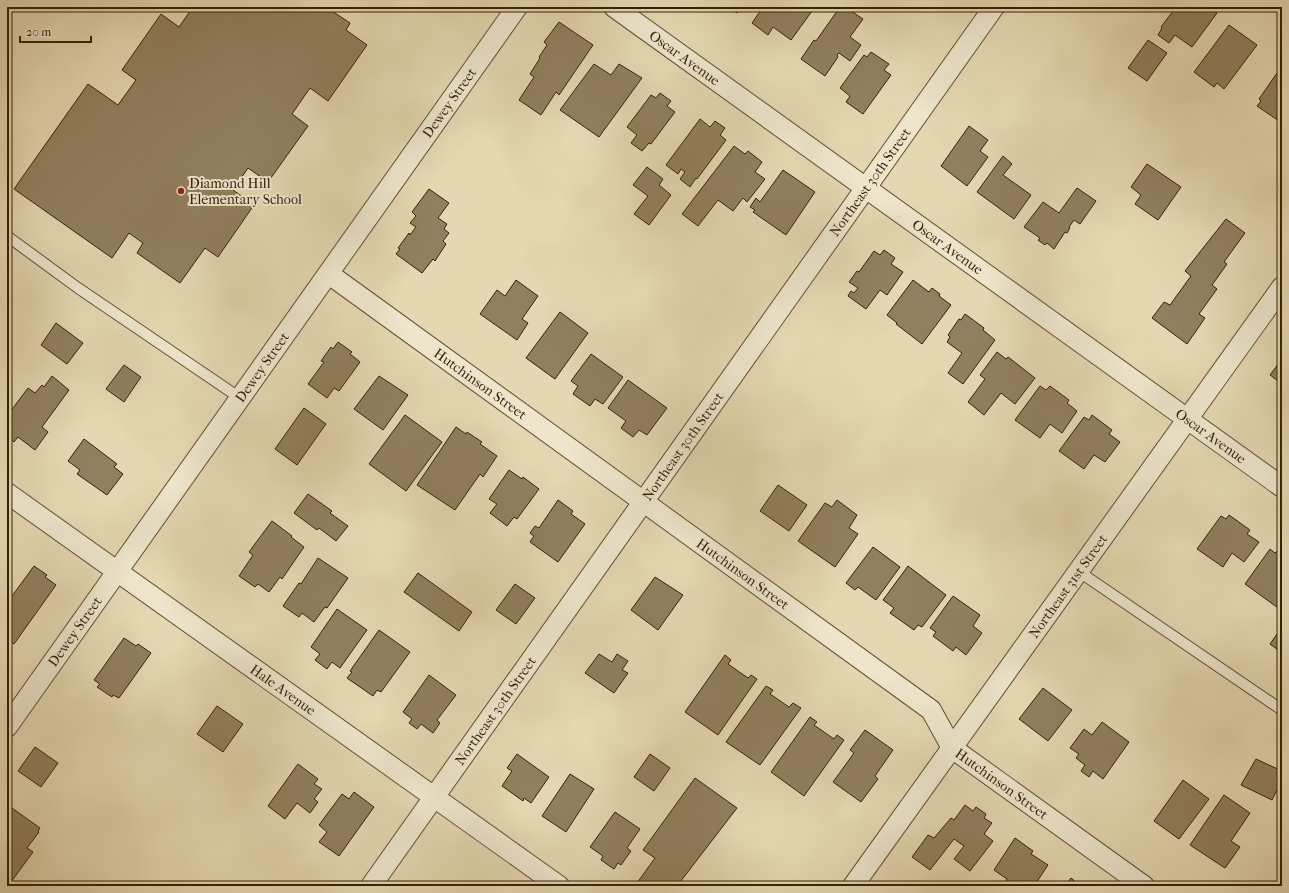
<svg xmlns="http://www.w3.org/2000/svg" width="1289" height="893" viewBox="0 0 1289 893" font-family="'IM FELL French Canon',serif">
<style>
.building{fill:#917f5f;stroke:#372007}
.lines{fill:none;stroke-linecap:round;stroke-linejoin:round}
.lane-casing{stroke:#624e32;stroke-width:12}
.street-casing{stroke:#624e32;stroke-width:22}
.lane{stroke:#ede5cc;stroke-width:10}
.street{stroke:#ede5cc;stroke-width:20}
.poi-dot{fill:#8f2418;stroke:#ede5cc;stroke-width:1.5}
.labels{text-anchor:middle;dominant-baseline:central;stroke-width:4;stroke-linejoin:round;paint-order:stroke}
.street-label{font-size:14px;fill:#372007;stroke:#ede5cc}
.poi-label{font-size:14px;fill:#372007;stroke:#ede5cc;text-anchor:start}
</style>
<rect width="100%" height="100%" fill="#e4d7b1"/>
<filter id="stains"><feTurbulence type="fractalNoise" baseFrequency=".005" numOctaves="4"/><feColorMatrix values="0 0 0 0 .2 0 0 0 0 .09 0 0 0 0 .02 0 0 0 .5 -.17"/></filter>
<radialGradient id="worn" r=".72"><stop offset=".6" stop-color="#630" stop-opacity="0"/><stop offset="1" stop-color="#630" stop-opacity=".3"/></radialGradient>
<g class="building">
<path d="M193,7H331L329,9L350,23L346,30L367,45L328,101L310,88L292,114L308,126L268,182L248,168L233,190L254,205L218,257L205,248L180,283L137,253L143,243L129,233L112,258L14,189L88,84L118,105L136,80L122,70L161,14L179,27Z"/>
<path d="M729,7H741L737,13Z"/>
<path d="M763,7H815L791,40L773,27L768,35L752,23Z"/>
<path d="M840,7H845L863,19L850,37L861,45L850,61L839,53L837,55L838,57L825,76L801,59L814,40L816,41Z"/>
<path d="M1176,7H1209L1217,13L1192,47L1175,35L1169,43L1158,35L1162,28L1161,27Z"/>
<path d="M559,22L593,45L559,95L556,92L541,115L519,100L534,77L530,74L540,58L539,57L547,45L544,42Z"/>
<path d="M1229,25L1257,45L1224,89L1217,83L1214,87L1194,72Z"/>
<path d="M1148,40L1167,53L1147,81L1128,68Z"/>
<path d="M871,52L889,64L884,70L891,75L863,114L846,102L850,96L840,88L864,55L867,57Z"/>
<path d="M594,64L611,75L619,64L642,78L599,137L560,110Z"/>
<path d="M1277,73L1282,76V117L1279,121L1257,106L1261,101L1259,99Z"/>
<path d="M660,93L671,101L667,106L675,112L651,144L649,143L642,151L631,143L637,135L627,127L651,95L656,98Z"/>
<path d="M700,119L710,127L715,121L725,128L720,135L726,140L697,179L696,178L690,187L680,179L685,172L681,169L678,174L666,165Z"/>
<path d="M969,126L988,140L980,151L988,157L967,186L941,166Z"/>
<path d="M734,146L745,154L748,151L762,162L755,172L765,179L747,202L743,198L733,211L718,200L698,226L682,214Z"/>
<path d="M1003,156L1012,164L1003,175L1031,195L1014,219L977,192Z"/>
<path d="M1147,164L1181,187L1158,220L1135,204L1141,195L1131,187Z"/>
<path d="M647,167L663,179L659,185L671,195L649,225L634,214L648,196L633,185Z"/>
<path d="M783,170L815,192L786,235L753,212L755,210L750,207L756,198L760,202Z"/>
<path d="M1077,188L1096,201L1080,224L1074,220L1069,227L1070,228L1067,233L1065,232L1054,249L1047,243L1045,245L1038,240L1040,238L1024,227L1043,202L1059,213Z"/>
<path d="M429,189L449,203L438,218L447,224L444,229L449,233L443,241L446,244L435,261L433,259L422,273L396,254L400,249L398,248L409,233L410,235L416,227L410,223L416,216L412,212Z"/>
<path d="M1226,219L1245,233L1224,262L1227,264L1212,285L1217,289L1199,314L1205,318L1187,344L1152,318L1164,302L1170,305L1191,276L1185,271Z"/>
<path d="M884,250L895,258L891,264L903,272L887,295L880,290L866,309L848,296L851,291L854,293L858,288L849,282L857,271L859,272L874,251L880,255Z"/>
<path d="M516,280L538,296L522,319L528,323L517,340L480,314L497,290L505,296Z"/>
<path d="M913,280L929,292L932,288L940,294L939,296L951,305L922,344L896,324L897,323L887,315Z"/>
<path d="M560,312L588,333L555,379L526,358Z"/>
<path d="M965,314L984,328L983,330L995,340L963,384L948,373L962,353L947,342L950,337L948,335L959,319L961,320Z"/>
<path d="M56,323L83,343L67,364L41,345Z"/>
<path d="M338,342L352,352L350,354L360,362L339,391L334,388L327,398L308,384L324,362L321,361L331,347L333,349Z"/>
<path d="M997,352L1006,359L1008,357L1035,378L1015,404L1001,393L984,415L968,402L985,379L980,375Z"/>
<path d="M591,354L623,377L603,404L595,399L590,406L573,394L578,386L571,381Z"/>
<path d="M1282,359V384L1270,375Z"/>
<path d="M124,365L141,377L124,402L106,389Z"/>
<path d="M52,376L69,390L42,427L48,432L35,450L18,437L14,442L7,436V416L28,388L35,393L42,385L44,387Z"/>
<path d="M379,376L408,395L383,430L354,409Z"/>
<path d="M628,380L667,408L647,435L639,430L633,437L621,428L626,421L608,408Z"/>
<path d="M1040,386L1046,390L1050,386L1069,400L1067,403L1077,411L1062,433L1050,424L1040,438L1015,420Z"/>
<path d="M304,408L326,424L297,465L275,449Z"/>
<path d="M405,415L442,442L406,491L369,464Z"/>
<path d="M1092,415L1112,430L1109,434L1120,442L1105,462L1094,455L1084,469L1059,451L1084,417L1089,420Z"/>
<path d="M456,427L466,434L467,432L482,442L480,444L497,456L483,477L480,474L455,510L417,485Z"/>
<path d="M84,439L117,464L114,467L123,474L107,495L77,474L80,470L68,461Z"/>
<path d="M509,470L522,479L523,477L539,489L517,519L514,517L507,526L490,513L497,504L489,499Z"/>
<path d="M778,485L807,505L789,531L760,511Z"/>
<path d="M308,494L332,511L330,513L348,526L336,541L319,528L317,530L294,513Z"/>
<path d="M558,500L573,511L571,514L585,524L558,562L530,542L534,536L530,533L535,526L539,528Z"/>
<path d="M837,500L857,515L849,528L858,534L835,567L798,541L825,503L832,507Z"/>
<path d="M1229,515L1250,530L1247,534L1259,542L1244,562L1232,553L1223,567L1197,549L1221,516L1226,519Z"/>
<path d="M272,521L292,536L291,537L304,547L282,579L280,577L269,592L258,584L255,587L239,576L253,555L249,552Z"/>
<path d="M873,547L900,567L876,600L858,587L855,590L846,583Z"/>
<path d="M1270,549L1275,553L1279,549L1282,552V608L1281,610L1245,584Z"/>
<path d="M318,558L348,578L327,608L325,607L314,622L302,613L299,617L283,606L299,583L301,584Z"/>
<path d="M34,566L47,575L45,577L56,585L14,644L7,639V603Z"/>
<path d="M908,566L946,595L922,627L918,625L914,630L890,613L894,608L883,600Z"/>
<path d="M418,573L472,612L459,631L404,592Z"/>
<path d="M655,577L683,595L658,630L631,610Z"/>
<path d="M515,584L535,598L516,624L496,610Z"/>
<path d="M953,596L980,615L973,626L982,633L966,655L956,647L953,651L933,636L936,632L930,628Z"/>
<path d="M337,609L367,630L340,668L332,662L327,669L315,660L320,654L311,647Z"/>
<path d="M1282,627V653L1270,644Z"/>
<path d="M379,630L410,652L381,692L377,690L373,696L347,678L352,672L350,671Z"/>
<path d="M124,638L136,646L138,644L151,653L119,698L113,695L112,697L97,687L100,684L94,680Z"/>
<path d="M599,654L612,662L617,654L628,661L622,670L628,673L614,693L585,673Z"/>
<path d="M725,655L731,660L728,664L748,678L751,675L757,679L718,735L685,712Z"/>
<path d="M429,675L456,695L437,720L440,723L433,733L421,724L417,729L409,723L412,719L403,712Z"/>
<path d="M766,686L773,690L770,694L789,707L793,703L801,708L760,765L726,742Z"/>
<path d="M1043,688L1072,710L1048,741L1019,719Z"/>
<path d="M217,706L243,724L223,752L197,734Z"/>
<path d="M810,717L817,722L814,725L834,739L837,735L844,740L804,796L771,772Z"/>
<path d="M1102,722L1129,742L1103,779L1093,771L1089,777L1081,771L1085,765L1076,758L1079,754L1070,748L1084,729L1092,735Z"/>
<path d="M865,730L893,750L875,776L878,779L861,802L833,782L854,753L850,750Z"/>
<path d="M35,747L58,763L41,787L18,771Z"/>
<path d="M517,754L549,777L531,803L524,798L523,801L502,786L512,771L507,768Z"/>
<path d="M650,754L670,768L654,791L634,777Z"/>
<path d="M1256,759L1282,771V780L1272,800L1241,785Z"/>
<path d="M298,764L318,779L314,784L322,789L314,799L318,802L310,813L297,803L285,819L268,806Z"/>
<path d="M570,774L594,789L566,832L542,816Z"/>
<path d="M695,778L737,808L677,886H641L637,883L655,858L643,850Z"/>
<path d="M1183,780L1209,799L1179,839L1154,821Z"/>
<path d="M354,792L374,807L339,856L319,842L327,832L319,825L342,794L349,799Z"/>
<path d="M1224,795L1250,813L1231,841L1240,847L1225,868L1190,845Z"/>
<path d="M965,805L973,811L976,807L986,814L984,818L992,823L984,834L993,841L970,871L954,859L964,846L954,839L930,870L912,857L928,835L934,838L951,818L954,820Z"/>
<path d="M12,808L40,828L38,831L39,832L27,848L33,852L11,882L7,880V815Z"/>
<path d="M615,812L640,829L627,848L631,851L621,865L618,863L614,869L601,860L603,856L590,847Z"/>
<path d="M1015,838L1033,851L1031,854L1048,865L1034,886H1005L1003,885L1007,879L994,870Z"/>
<path d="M1071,878L1081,886H1065Z"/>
<path d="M73,881L81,886H70Z"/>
</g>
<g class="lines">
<defs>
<g id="lane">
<path d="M7,236L78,288L240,398"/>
<path d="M1078,571L1282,710"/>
</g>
<g id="street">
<path id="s1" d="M614,7L1282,487"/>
<path id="s2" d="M329,274L931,710L952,748L1144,886"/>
<path id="s3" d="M7,493L559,886"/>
<path id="s4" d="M7,727L517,7"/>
<path id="s5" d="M371,886L994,7"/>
<path id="s6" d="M853,886L1282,287"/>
</g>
</defs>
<use href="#lane" class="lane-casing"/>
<use href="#street" class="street-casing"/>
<use href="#lane" class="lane"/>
<use href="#street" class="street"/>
</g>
<circle class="poi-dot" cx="181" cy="191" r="4"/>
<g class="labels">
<g class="street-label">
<text stroke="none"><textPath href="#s1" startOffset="87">Oscar Avenue</textPath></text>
<text stroke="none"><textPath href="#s4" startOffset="765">Dewey Street</textPath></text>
<text stroke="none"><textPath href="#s5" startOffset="863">Northeast 30th Street</textPath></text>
<text stroke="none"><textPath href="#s1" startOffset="411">Oscar Avenue</textPath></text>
<text stroke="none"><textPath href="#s4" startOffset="441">Dewey Street</textPath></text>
<text stroke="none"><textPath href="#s2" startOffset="187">Hutchinson Street</textPath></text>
<text stroke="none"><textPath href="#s1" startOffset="735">Oscar Avenue</textPath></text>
<text stroke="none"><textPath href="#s5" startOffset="539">Northeast 30th Street</textPath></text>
<text stroke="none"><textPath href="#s2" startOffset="511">Hutchinson Street</textPath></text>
<text stroke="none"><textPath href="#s6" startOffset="369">Northeast 31st Street</textPath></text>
<text stroke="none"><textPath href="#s4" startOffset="117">Dewey Street</textPath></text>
<text stroke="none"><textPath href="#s3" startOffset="339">Hale Avenue</textPath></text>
<text stroke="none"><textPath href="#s5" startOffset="215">Northeast 30th Street</textPath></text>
<text stroke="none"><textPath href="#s2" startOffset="848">Hutchinson Street</textPath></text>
</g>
<g class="poi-label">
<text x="189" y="183">Diamond Hill<tspan x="189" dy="16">Elementary School</tspan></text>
</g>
</g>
<rect width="1289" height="893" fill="none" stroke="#e4d7b1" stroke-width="24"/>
<rect x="8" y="8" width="1273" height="877" fill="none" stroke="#372007" stroke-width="2"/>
<rect x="12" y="12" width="1265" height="869" fill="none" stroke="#372007"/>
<path d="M20 36v6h71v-6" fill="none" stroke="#372007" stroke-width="2"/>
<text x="26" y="36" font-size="12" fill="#372007" stroke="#ede5cc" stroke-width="3" paint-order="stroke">20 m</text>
<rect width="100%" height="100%" filter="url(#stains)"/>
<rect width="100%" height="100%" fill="url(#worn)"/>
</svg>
